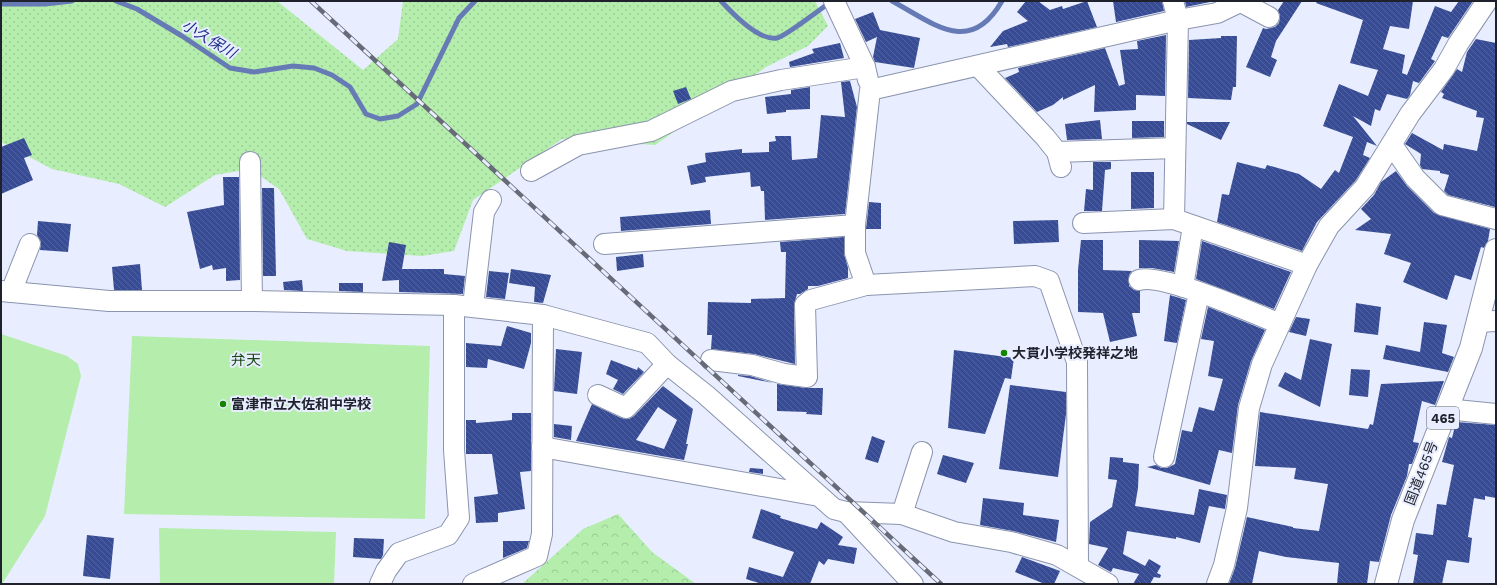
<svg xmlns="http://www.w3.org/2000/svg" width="1497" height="585" viewBox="0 0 1497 585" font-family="'Work Sans','Noto Sans JP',sans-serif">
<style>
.grass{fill:url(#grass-dots)}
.forest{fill:url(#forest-crowns)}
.green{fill:#b4edac}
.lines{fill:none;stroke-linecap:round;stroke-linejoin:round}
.stream{stroke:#667ab5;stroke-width:5}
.building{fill:url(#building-back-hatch);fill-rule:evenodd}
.minor-casing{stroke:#8b94ae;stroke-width:22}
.highway-casing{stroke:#8b94ae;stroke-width:24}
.minor{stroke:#fff;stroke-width:20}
.highway{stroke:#fff;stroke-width:22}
.rail-casing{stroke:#676b78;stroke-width:4.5}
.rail{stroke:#e8eeff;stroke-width:3;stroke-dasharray:9;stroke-linecap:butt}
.poi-dot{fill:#138500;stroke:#e8eeff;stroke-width:1.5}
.labels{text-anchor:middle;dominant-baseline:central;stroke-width:4;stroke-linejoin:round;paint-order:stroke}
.shield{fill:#e8eeff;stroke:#5b5f6b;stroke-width:1}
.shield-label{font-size:13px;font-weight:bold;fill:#1f222c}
.poi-label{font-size:14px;font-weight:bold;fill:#1f222c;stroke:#e8eeff;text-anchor:start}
.street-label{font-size:14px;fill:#1f222c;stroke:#e8eeff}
.water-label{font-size:15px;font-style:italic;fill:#1f308b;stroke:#e8eeff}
.neighbourhood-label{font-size:15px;fill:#194a13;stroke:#e8eeff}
</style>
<defs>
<pattern id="grass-dots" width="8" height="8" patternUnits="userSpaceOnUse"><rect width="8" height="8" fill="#b4edac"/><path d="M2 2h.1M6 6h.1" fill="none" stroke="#9acb94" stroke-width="1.8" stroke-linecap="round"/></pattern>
<pattern id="forest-crowns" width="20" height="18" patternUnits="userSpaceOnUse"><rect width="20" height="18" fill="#b4edac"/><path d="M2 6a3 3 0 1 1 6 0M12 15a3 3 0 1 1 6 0" fill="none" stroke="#9acb94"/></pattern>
<pattern id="building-back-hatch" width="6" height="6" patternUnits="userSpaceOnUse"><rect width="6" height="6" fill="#374c94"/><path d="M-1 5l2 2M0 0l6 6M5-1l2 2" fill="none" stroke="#52639d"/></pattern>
</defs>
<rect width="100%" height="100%" fill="#e8eeff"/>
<path class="grass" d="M1,1H277L363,70L398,39L403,1H815L828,26L808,46L766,67L655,145L562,139L473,200L454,251L422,256L347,251L307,239L279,189L250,169L215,175L165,207L119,184L52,169L1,142Z"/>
<path class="forest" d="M618,514L652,552L696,584H522L583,529Z"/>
<g class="green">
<path d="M1,334L67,356L78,364L81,376L45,516L2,584Z"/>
<path d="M132,336L430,346L425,519L124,514Z"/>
<path d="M159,528L336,532L334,584H160Z"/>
</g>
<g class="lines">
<g class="stream">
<path d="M116,1L137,9L182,36L230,68L254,72L293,66L314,68L332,75L350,87L366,114L380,119L398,116L417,104L459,18L475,1"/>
<path d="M721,1C732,13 759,41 777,38C785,37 820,9 831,2"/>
<path d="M892,1C933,23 970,57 1002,1"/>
<path d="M1,4H45L72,1"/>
</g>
</g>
<g class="building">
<path d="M1026,1H1038L1050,10L1062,6L1063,9L1087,1L1097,27L1008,47L1007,44L990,47L1003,31L1028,21L1017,12Z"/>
<path d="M1113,1H1162L1164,11L1116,22Z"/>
<path d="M1185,1H1215L1186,7Z"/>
<path d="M1284,1H1302L1276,41L1271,57L1277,60L1270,77L1246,67L1263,28L1266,29L1275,27L1279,23L1280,16L1278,10Z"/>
<path d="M1317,1H1413L1409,29L1390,26L1383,49L1405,55L1402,73L1407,75L1435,6L1451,12L1459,1H1473L1448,38L1442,36L1431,59L1435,61L1419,83L1413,81L1410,95L1407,99L1387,94L1380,111L1375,109L1371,126L1353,116L1377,146L1367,142L1363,155L1370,158L1356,180L1317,222L1302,251L1217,222L1222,194L1229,195L1237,162L1265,169L1267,165L1299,174L1321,189L1335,170L1339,173L1353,137L1323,126L1339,84L1368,96L1378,70L1350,63L1363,20L1316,3Z"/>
<path d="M873,12L880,30L920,38L914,68L875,62L873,57L877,37L866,42L855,19Z"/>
<path d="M1166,35L1165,96L1136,95V110L1094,112L1095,85L1063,100V97L1053,105L1037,112L1005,78L1019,72L1018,68L1105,48L1119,86L1125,84L1120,50L1138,49L1137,41Z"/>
<path d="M1221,36H1237L1236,87H1233L1231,100L1188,98L1189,40L1221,38Z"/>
<path d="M1476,39L1496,43L1495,207L1448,195L1444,191L1449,175L1440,173V171L1422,169L1420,165L1421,154L1405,144L1412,133L1443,150L1444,144L1477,151L1484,118L1476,117L1477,111L1442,98L1444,94L1441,92L1457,69L1462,72L1467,52Z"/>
<path d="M840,43L844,58L790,67L789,62L814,53L812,49Z"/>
<path d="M850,81L857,107L845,214L765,220L764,191H761L760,186L751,187L750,172L705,177L706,182L691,185L687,166L706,162L705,153L742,149V153L769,152V142L776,141L775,136H791L792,160L817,158L821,115L845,117L841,82Z"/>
<path d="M686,87L691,99L678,104L673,91Z"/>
<path d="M810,87V109L786,110V112L767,114L765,97L791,94V90Z"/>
<path d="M1100,120L1102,139L1067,140L1065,124Z"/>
<path d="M1132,121H1164V137L1132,138Z"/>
<path d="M1187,122H1230L1221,140L1187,124Z"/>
<path d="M24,138L32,155L24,158L33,180L1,194V147Z"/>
<path d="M1093,162H1111V169L1105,170L1102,211H1084L1086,189L1093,190Z"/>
<path d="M1396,171L1407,186L1434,213L1490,229L1488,241L1484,248L1481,247L1471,280L1455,275L1447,300L1403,282L1411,263L1384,254L1391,234L1355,230L1371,219L1361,209L1374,195L1381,182Z"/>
<path d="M1131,172H1154V208L1131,209Z"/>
<path d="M223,177H239L240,280L226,281V268L213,270L212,265L200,269L187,212L224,205Z"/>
<path d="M262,188H274L276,276H263Z"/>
<path d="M869,202L881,203V229H866Z"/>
<path d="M710,210L711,224L621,231L620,217Z"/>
<path d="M1058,220L1059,242L1014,244L1013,221Z"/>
<path d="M38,221L71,224L68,252L40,250L41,242L37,235Z"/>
<path d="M844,237V253L848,268V278L818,286H808V289L800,294H797L794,305L795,364L754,354L711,349L712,335H707L708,302L751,303V299L785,298L786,252H781L780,242Z"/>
<path d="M1081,240H1103V270L1132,271L1129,275V286L1134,290L1140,291V313H1132L1137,336L1110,342L1103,313L1078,312V270Z"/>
<path d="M1139,240L1179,241L1174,272L1152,268H1139Z"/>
<path d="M1202,241L1291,272L1274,309L1196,279Z"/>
<path d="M389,242L406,245L402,269H444V274L465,276L463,294L399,292V280L382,281Z"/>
<path d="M643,254L644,267L617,271L616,257Z"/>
<path d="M140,264L142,290H114L112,267Z"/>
<path d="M511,269L551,275L543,303L534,302L535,287L509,283Z"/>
<path d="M489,271L509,273L505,299L486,297Z"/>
<path d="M302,280L303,291L284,290L283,282Z"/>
<path d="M339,283H363V292L339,291Z"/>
<path d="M1170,295L1186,300L1177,343L1164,341Z"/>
<path d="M1356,303L1381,307L1378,335L1354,332Z"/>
<path d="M1208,307L1265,330L1251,361L1238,405L1232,453L1219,450L1210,485L1147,467L1156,465L1161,468H1167L1175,464L1182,430L1192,432L1199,407L1214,411L1223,379L1208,376L1214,341L1201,339Z"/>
<path d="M1296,317L1310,319L1306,336L1289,332Z"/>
<path d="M1424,322L1447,325L1442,353L1454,357L1448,372L1383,359L1386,345L1420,352Z"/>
<path d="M507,326L531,333V343L524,369L488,359L487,368L466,367V343L501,346Z"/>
<path d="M1310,339L1332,344L1320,407L1278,386L1285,372L1301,380Z"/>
<path d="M556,349L582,352L577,394L554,391Z"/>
<path d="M954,350L1014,358L1011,379L1005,378L985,434L948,428Z"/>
<path d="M611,360L637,370L638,367L644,372L623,394L613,389L618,380L606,374Z"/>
<path d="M1351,369L1370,370L1368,397L1349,395Z"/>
<path d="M738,375L750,376L773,383L738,376Z"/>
<path d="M1444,381L1435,405L1422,401L1413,442L1419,443L1418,447L1412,464H1409L1407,476L1391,515L1379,562L1370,561L1367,584H1337L1339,563L1286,557L1259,551L1252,584H1229L1235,568L1247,517L1293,527V528L1319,531L1328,484L1294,479L1296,468L1255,466L1260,412L1368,429L1370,424L1373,425L1381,384Z"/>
<path d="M777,384L806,388H823L822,415L806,414L807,412L777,411Z"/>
<path d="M1010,385L1066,392V414L1058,477L999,469Z"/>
<path d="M663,386L693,409L686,444H688L684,460L576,441L592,404L621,418L629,419L634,416ZM658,407L677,420L664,449L636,440Z"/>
<path d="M512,413H531V471L520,472L525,509L498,513V522L476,523L474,497L498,494L492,454H466V420H476V423L512,420Z"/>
<path d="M1456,422L1496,425V498L1485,496V500L1474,498L1468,537L1472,538L1469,563L1447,560L1442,584H1413L1418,555L1413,554L1416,533L1433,535L1437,504L1446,505L1454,465L1442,462L1449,437L1452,438Z"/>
<path d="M554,424L572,426L571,440L554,437Z"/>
<path d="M872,436L885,441L878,463L865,459Z"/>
<path d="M943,455L974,463L966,483L937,474Z"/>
<path d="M1110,457L1123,458V462L1139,464L1138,488L1135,506L1194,515L1199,489L1227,495L1225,509L1209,506L1200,543L1176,537V539L1127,531L1123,554L1145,566L1149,559L1161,566L1157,573L1161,575L1160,578L1154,577L1150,584H1133L1139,574L1113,568L1111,572L1098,565L1108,548L1089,544L1090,522L1112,507L1117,480L1108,479Z"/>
<path d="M750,468L763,469V474L749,472Z"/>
<path d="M983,498L1024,503L1023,515L1059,520L1056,542L1013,531L980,525Z"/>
<path d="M761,509L781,516L780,518L817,529L821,522L843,537L838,545L857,548L854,564L828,559L824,565L819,561L810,584H762L746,579L749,567L783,577L794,552L752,538Z"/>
<path d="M87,535L114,538L110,579L83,576Z"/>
<path d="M354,538L384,539L383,555L381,559L353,557Z"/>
<path d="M503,541H529L527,548L503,558Z"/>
<path d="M1022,557L1060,571L1054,584H1045L1015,572Z"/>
</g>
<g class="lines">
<defs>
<g id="minor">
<path d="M834,1L865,67L868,80"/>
<path d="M1173,1L1178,20L1174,219"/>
<path d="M1241,2L1269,17"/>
<path d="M978,66L1045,137L1057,152L1061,167"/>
<path d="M1392,145L1415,178L1442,205L1496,219"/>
<path d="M1057,152L1175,148"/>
<path d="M250,162L252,301"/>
<path d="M531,171L578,145L651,131L732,91L781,80L865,67"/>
<path d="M1083,223L1174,219L1307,265"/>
<path d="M604,244L855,225"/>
<path d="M1139,280C1161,273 1254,313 1280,324"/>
<path d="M866,285L855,253V225L870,90L1178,20L1217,13L1242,1"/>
<path d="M1183,287L1193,226"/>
<path d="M1,291L109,301H252L454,305L543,315L647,343L667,364L706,395L834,509L846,512L902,514L954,532L1011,542L1057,555L1108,584"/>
<path d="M11,292L30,244"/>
<path d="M473,306L484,212L491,200"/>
<path d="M1478,322L1496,321"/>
<path d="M711,360L752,365L784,374L807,377L805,305L811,300L866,285L1035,276L1049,281L1077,362L1078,566"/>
<path d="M598,395L626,408L667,364"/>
<path d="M1446,409L1496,414"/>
<path d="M542,447L819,496"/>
<path d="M1164,457L1199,293"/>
<path d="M846,512L913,584"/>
<path d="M902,514L922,452"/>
<path d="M380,584L386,571L399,553L448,535L459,518L454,450V305"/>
<path d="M473,584L537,556L542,534L543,315"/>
<path d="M1217,584L1224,565L1237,508L1249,408L1262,364L1307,265L1329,226L1365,187L1410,114L1444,69L1458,44L1487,1"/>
</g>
<path id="highway" d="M1386,584L1403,520L1471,348L1496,250"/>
</defs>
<use href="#minor" class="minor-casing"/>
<use href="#highway" class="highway-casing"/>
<use href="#minor" class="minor"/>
<use href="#highway" class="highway"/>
<defs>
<path id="rail" d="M311,1L941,584"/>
</defs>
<use href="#rail" class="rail-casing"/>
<use href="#rail" class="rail"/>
</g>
<g class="poi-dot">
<circle cx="1004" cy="353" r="4"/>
<circle cx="223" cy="404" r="4"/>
</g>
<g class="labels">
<rect class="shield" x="1427" y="407" width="32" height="22" rx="3"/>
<g class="shield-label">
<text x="1443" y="418">465</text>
</g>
<g class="poi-label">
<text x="1012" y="353">大貫小学校発祥之地</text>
<text x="231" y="404">富津市立大佐和中学校</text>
</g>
<g class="street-label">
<text transform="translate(1421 473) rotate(-69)">国道465号</text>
</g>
<g class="water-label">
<text transform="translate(209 39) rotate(31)">小久保川</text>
</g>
<g class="neighbourhood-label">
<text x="246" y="360">弁天</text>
</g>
</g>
<rect width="1497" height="585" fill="none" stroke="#1f222c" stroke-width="4"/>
</svg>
